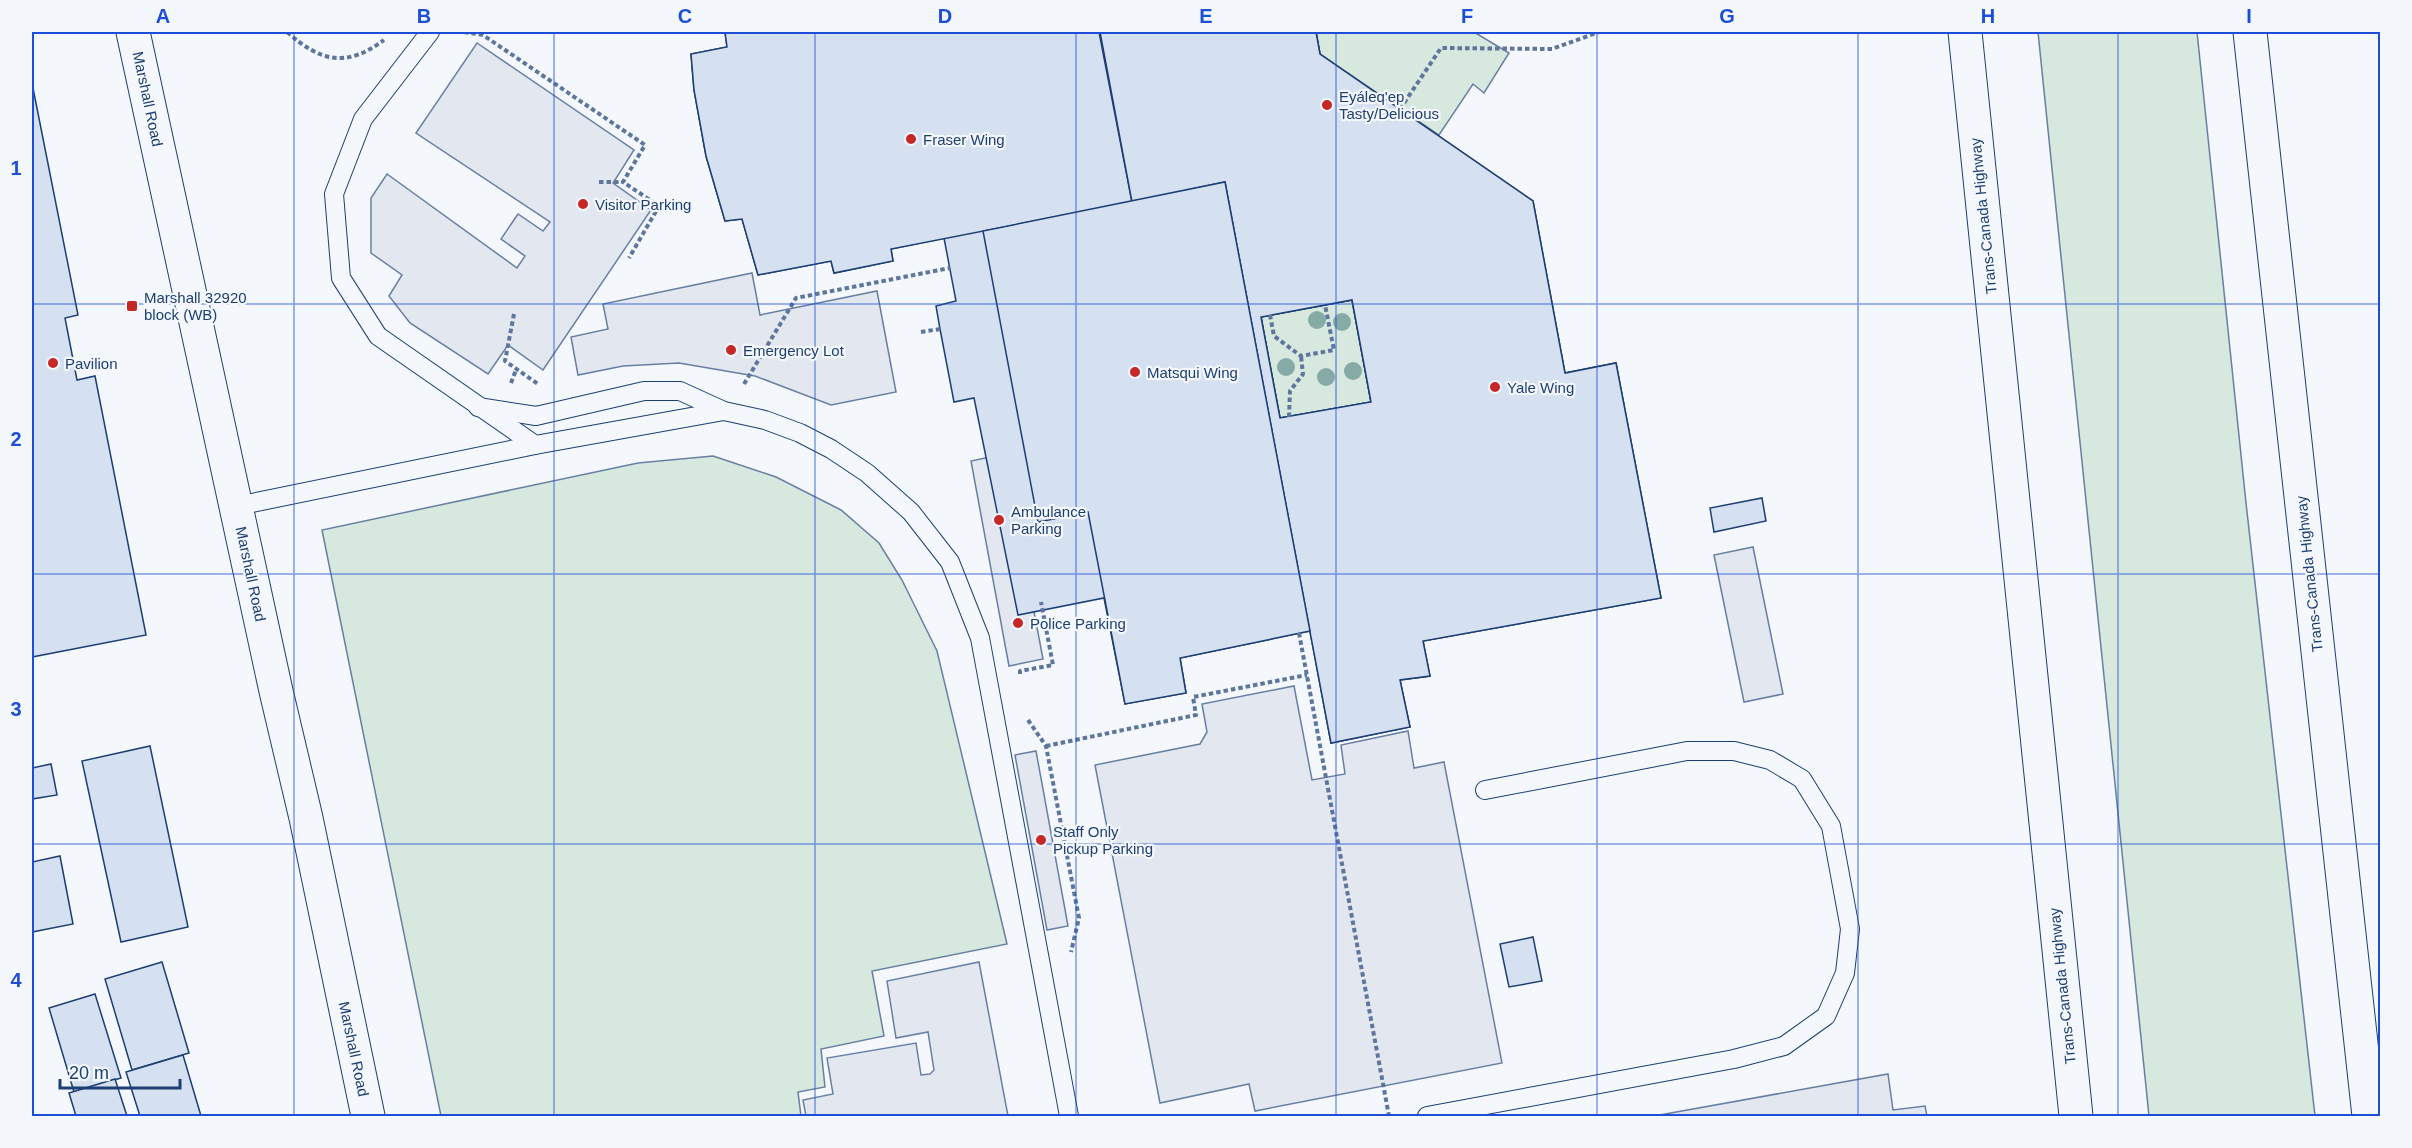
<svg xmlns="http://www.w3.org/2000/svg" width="2412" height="1148" viewBox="0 0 2412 1148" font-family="Helvetica,sans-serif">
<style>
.green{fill:#d7e8df;stroke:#687fa3;stroke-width:1.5}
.parking{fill:#e3e8f0;stroke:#687fa3;stroke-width:1.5}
.building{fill:#d5e0f0;stroke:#1d3f73;stroke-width:1.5;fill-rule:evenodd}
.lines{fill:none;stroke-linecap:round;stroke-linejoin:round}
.lane-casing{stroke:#1d3f73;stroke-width:20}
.secondary-casing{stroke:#1d3f73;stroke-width:35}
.highway-casing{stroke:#1d3f73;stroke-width:35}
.path{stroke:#5e769c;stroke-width:4;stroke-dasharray:4.5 3;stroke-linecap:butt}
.lane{stroke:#f4f7fb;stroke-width:18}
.secondary{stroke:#f4f7fb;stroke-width:33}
.highway{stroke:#f4f7fb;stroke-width:33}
.tree{fill:#86aba6}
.grid{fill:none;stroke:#1d4ed8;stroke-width:1.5;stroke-opacity:0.55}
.poi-dot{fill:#c62828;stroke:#f4f7fb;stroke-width:2}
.labels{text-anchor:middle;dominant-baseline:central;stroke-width:4.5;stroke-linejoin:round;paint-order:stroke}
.poi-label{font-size:15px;fill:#1d3f73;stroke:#f4f7fb;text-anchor:start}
.street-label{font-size:15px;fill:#1d3f73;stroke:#f4f7fb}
.neatline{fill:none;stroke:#1d4ed8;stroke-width:2}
.grid-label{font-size:20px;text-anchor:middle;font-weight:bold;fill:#1d4ed8}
</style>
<rect width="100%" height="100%" fill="#f4f7fb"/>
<g class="green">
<path d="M1316,32H1474L1509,53L1484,93L1473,84L1439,135L1320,54Z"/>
<path d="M2038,32H2197L2246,503L2315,1116H2149Z"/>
<path d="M1352,300L1371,402L1280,418L1261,317Z"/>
<path d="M713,456L776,477L841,510L879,543L902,580L937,651L1007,944L872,971L884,1036L821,1049L825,1087L798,1092L801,1116H441L322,530L638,463Z"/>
</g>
<g class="parking">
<path d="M477,43L634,150L613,183L651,210L543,370L508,345L488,374L410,323L389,296L402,275L371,253V198L387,174L517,268L525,256L501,239L518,214L543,231L550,222L416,133Z"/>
<path d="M752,273L760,315L877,291L896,392L831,405L755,376L679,363L623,366L578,375L571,337L608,329L603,304Z"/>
<path d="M1004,454L1043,659L1009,666L971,461Z"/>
<path d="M1753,547L1783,694L1744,702L1714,555Z"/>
<path d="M1294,686L1312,780L1345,774L1341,745L1408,731L1414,768L1444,762L1502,1063L1255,1111L1249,1084L1160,1103L1095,765L1200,744L1207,732L1202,704Z"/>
<path d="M1036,751L1068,926L1047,930L1015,755Z"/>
<path d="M979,962L1008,1116H806L803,1100L833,1094L827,1058L916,1043L921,1075L930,1074L934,1070L928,1032L896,1038L887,981Z"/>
<path d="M1888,1074L1893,1110L1925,1106L1927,1116H1654Z"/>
</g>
<g class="building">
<path d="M725,32H1316L1320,54L1533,201L1565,373L1616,363L1661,598L1423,641L1430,676L1400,680L1410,727L1331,743L1310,631L1180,658L1186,693L1125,704L1104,598L1018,615L974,398L954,402L940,329L936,306L956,301L944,238L891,249L893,261L834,273L831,261L758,275L742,219L725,221L706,156L694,90L691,54L727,47ZM1352,300L1371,402L1280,418L1261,317Z"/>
<path d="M725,32H1099L1132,202L891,249L893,261L834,273L831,261L758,275L742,219L725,221L706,156L694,90L691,54L727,47Z"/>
<path d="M1100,32H1316L1320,54L1533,201L1565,373L1616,363L1661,598L1423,641L1430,676L1400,680L1410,727L1331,743L1225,182L1132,202ZM1352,300L1371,402L1280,418L1261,317Z"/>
<path d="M32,83L78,315L65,318L77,380L95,376L146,635L32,657Z"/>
<path d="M1225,182L1310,631L1180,658L1186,693L1125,704L1088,512L1038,522L983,231Z"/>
<path d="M1762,498L1766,521L1714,532L1710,508Z"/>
<path d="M150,746L188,927L121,942L82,761Z"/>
<path d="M51,764L57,795L32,799V768Z"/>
<path d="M60,856L73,924L32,932V862Z"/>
<path d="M1533,937L1542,981L1509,987L1500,944Z"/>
<path d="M162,962L189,1053L132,1070L105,979Z"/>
<path d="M95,994L121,1078L74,1092L49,1008Z"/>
<path d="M183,1055L201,1116H140L126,1072Z"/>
<path d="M115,1079L127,1116H76L69,1093Z"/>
</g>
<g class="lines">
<defs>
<g id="lane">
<path d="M430,32L363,119L334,194L341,278L378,336L535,445L724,411"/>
<path d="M478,407L536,416L644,391H680L724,411L765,420L800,433L831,449L867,473L911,512L950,562L980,638L1069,1116"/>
<path d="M237,506L535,445"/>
<path d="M1427,1116L1734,1059L1784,1046L1826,1016L1845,973L1850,929L1831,826L1802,779L1770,760L1734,751H1687L1485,790"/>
</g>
<path id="secondary" d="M133,32L276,691L306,818L368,1116"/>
<g id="highway">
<path d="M1965,32L2076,1116"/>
<path d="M2250,32L2369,1116"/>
</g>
</defs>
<use href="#lane" class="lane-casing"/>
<use href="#secondary" class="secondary-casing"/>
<use href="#highway" class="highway-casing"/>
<g class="path">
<path d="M287,32C321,62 346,68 384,40"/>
<path d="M464,32L483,35L645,145L623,182L659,206L629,258"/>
<path d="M1400,109L1441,48L1552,49L1599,32"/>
<path d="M599,182H623"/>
<path d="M514,314L505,361L538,384"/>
<path d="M1270,315L1274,336L1301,356L1334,350L1325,305"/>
<path d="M921,332L940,329"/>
<path d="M511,383L516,370"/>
<path d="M744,384L796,298L950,268"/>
<path d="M1289,417L1290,391L1303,374L1301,356"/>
<path d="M1299,633L1389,1116"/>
<path d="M1020,674V671L1053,665L1041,602"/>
<path d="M1028,720L1046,746L1079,918L1071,952"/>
<path d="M1046,746L1196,715L1193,697L1307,675"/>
</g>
<use href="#lane" class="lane"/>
<use href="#secondary" class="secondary"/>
<use href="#highway" class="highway"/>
</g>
<g class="tree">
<circle cx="1317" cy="320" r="9"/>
<circle cx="1342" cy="322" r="9"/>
<circle cx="1286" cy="367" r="9"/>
<circle cx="1353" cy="371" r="9"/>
<circle cx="1326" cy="377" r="9"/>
</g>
<path class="grid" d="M294,32V1116M554,32V1116M815,32V1116M1076,32V1116M1336,32V1116M1597,32V1116M1858,32V1116M2118,32V1116M32,304H2380M32,574H2380M32,844H2380"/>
<g class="poi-dot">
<circle cx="1327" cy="105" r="6"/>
<circle cx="911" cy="139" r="6"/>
<circle cx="583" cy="204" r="6"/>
<rect x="126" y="300" width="12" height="12" rx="3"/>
<circle cx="731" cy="350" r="6"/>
<circle cx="53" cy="363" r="6"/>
<circle cx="1135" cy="372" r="6"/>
<circle cx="1495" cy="387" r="6"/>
<circle cx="999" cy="520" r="6"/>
<circle cx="1018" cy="623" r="6"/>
<circle cx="1041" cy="840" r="6"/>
</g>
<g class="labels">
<g class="poi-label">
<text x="1339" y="96">Eyáleq'ep<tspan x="1339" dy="17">Tasty/Delicious</tspan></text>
<text x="923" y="139">Fraser Wing</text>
<text x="595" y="204">Visitor Parking</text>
<text x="144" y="297">Marshall 32920<tspan x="144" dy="17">block (WB)</tspan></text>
<text x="743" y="350">Emergency Lot</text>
<text x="65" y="363">Pavilion</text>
<text x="1147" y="372">Matsqui Wing</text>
<text x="1507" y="387">Yale Wing</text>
<text x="1011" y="511">Ambulance<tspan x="1011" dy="17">Parking</tspan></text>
<text x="1030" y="623">Police Parking</text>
<text x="1053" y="831">Staff Only<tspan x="1053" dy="17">Pickup Parking</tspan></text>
</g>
<g class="street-label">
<text transform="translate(148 99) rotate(78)">Marshall Road</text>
<text transform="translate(1983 216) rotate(-96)">Trans-Canada Highway</text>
<text transform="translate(251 574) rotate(78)">Marshall Road</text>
<text transform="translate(2309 574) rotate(-96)">Trans-Canada Highway</text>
<text transform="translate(2062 986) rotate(-96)">Trans-Canada Highway</text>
<text transform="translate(354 1049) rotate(78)">Marshall Road</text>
</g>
</g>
<rect width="2412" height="1148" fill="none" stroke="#f4f7fb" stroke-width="66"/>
<path d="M60 1079v9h120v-9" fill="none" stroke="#1d3f73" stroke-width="3"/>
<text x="69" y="1079" font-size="18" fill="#1d3f73" stroke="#f4f7fb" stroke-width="4.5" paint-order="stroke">20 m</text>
<rect x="33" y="33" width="2346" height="1082" class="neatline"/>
<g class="grid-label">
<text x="163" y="23">A</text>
<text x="424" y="23">B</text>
<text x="685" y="23">C</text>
<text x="945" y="23">D</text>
<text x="1206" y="23">E</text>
<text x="1467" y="23">F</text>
<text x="1727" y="23">G</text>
<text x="1988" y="23">H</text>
<text x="2249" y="23">I</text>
<text x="16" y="175">1</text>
<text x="16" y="446">2</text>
<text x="16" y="716">3</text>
<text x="16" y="987">4</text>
</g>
</svg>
